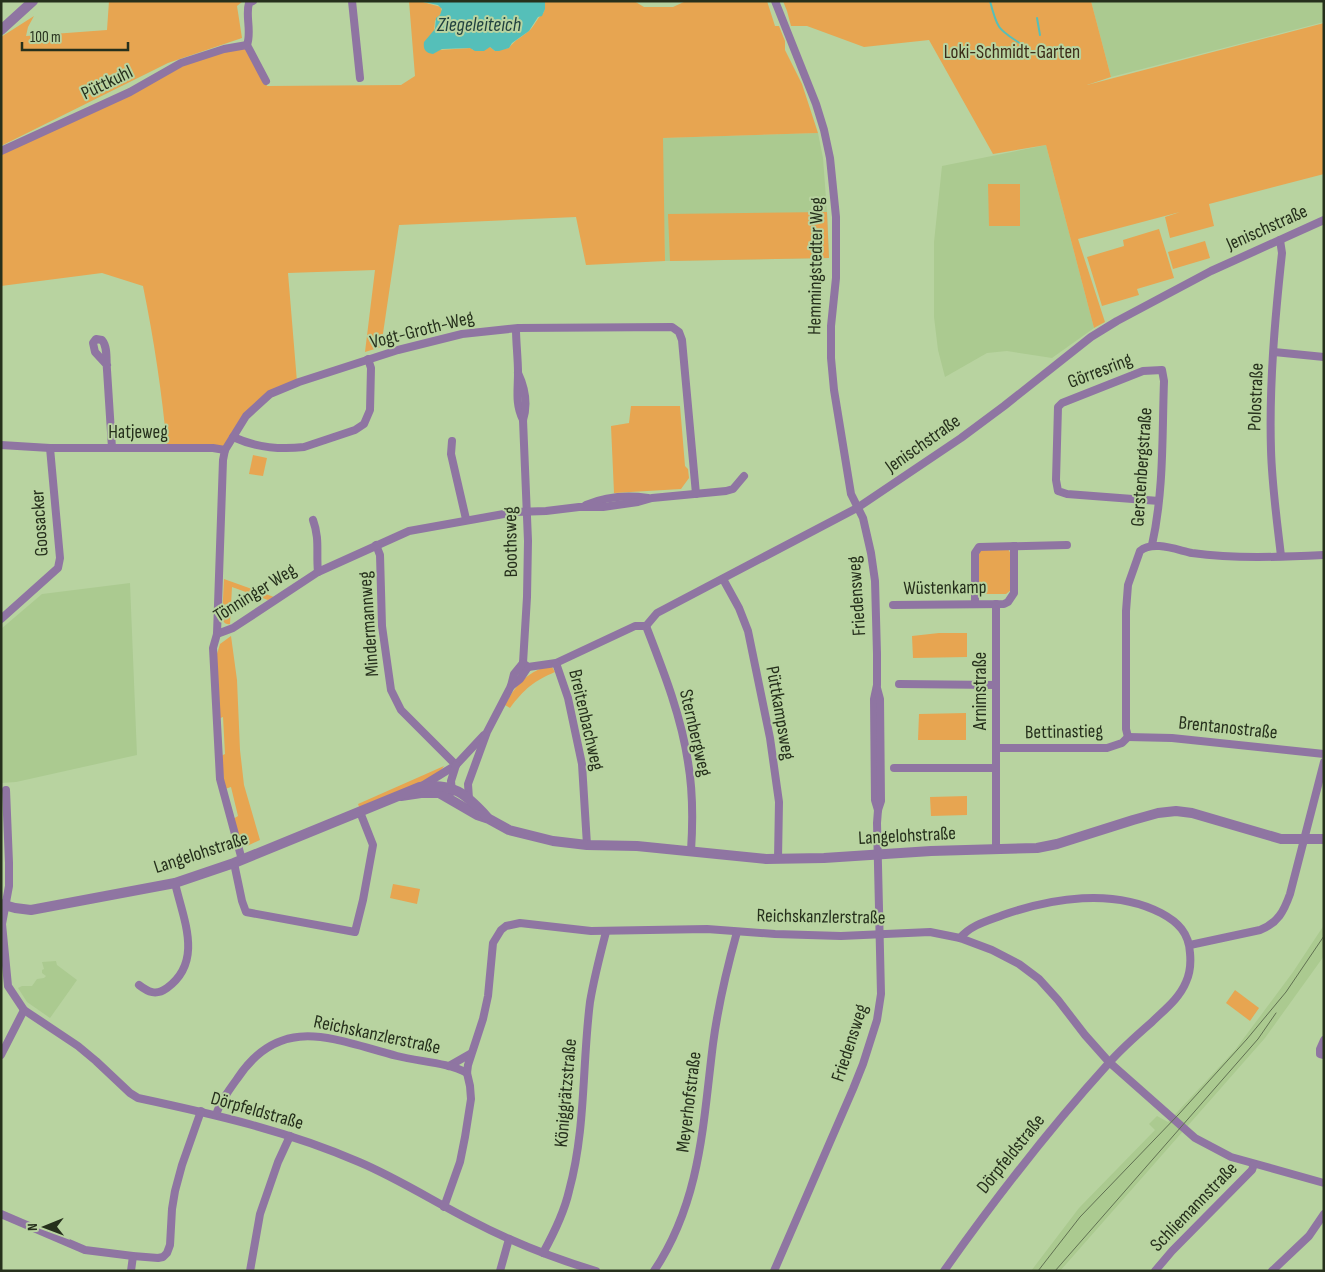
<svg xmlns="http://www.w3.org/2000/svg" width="1325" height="1272" viewBox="0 0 1325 1272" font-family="'Sofia Sans Condensed',sans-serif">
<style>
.built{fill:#abca90}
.green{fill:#e7a551}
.water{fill:#55bfb9}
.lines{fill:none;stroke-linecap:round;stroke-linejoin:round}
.stream{stroke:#55bfb9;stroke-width:2}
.minor{stroke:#8f75a2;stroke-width:8}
.tertiary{stroke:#8f75a2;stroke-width:10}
.tram{stroke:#607151;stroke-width:1}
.labels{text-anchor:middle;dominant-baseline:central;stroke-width:4;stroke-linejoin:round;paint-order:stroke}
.park-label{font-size:19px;fill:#3c2c19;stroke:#b8d3a0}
.street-label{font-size:19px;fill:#26301c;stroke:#b8d3a0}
.water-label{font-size:20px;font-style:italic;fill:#21413f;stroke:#b8d3a0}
</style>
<rect width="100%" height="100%" fill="#b8d3a0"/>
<g class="built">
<path d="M1091,1H1324V22L1111,77Z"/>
<path d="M818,133L823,158L827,212L829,258L665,261L662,138Z"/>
<path d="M1046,145L1094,328L1052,358L1007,351L987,353L945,377L938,350L934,317V242L942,166Z"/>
<path d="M130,583L137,755L16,782L1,783V629L42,594Z"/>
<path d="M1324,925V956L1265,1038L1060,1271H1031L1079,1208L1155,1130L1149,1124L1157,1116L1168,1122L1235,1050L1293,972Z"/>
<path d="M56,961L57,965L77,980L50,1018L27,1002L18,988L22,986H32L37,979L44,978L46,976L42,973V970L44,969L42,962Z"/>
</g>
<g class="green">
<path d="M109,1H243L237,6L242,38L168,63L1,146V37L34,16L28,27L26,36L107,30Z"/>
<path d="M409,1H419L441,7L442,12L435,21L432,54L439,50L471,48L473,50L490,47L495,51L509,48C514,40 524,36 531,29C536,23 538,17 544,12L545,1H634L644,7H673L686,1H767L775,26H779L785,41V50L802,84L818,133L663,138L665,261L586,265L576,217L399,225L381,347L365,352L375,270L288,273L297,382L251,410L225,450L167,448C162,393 154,340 143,286L102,273L1,286V151L181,63L247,45L266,81L267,86L401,85L415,76Z"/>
<path d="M783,1H1091L1111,77L1087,85L1324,23V174L1209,204L1214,226L1170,238L1165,217L1180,212L1078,239L1105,322L1094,328L1046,145L993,154L929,40L864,47L807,26H791L787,11Z"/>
<path d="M988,184H1020V226H989Z"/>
<path d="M827,212L829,258L670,261L668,214Z"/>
<path d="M1159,229L1174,278L1137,289L1139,295L1102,306L1087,257L1124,246L1123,240Z"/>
<path d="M1205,241L1210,258L1173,269L1168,252Z"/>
<path d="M631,406H680L685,466L688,469L689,478L681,489L614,493L611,426L629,423Z"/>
<path d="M253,455L267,458L263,476L249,474Z"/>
<path d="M1008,549L1011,554V590L1006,594H981L978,589V554L980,550Z"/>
<path d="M224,579L274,597L268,600L232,587L230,624C226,625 223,622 222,618Z"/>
<path d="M939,633H967V657L913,658L912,636Z"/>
<path d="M231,636L237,680L240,750L244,785L260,840L247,846L243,836L238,838L233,819L238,816L231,787L225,789L221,756L225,754L223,717L218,719L216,657L220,644Z"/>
<path d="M545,667H552L555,672C534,681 524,689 510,708L505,705C515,686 525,674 545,667Z"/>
<path d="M966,713V740H918L919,714Z"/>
<path d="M444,766C437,781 378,801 360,809L358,804Z"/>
<path d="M967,796V815L931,816L930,797Z"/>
<path d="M393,884L420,889L417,904L390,898Z"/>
<path d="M1235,990L1259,1008L1250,1021L1226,1003Z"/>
</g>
<path class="water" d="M419,1H545V9L542,16L538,17L529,31L512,43L509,48L499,51H495L490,47L484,51H475L470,48L442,49L433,54C425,53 423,49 424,42L435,29L436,18L440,15L442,9L438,5Z"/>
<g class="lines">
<g class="stream">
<path d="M990,1C998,32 999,29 1024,46"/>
<path d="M1037,18L1040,35"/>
</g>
<g class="minor">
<path d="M352,1L360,78"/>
<path d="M775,1L816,104L824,130L830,158L836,217V278L831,326V358L834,390L851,494L863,518L871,553L875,581L877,654V685L874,699L875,800L878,810"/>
<path d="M247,45C252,31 245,16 249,3L253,1"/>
<path d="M247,45L266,81"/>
<path d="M1,151L130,92L181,63L224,49L247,45"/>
<path d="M1280,240L1282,253C1275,318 1269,385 1271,450C1272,486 1277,521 1281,556"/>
<path d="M516,329C516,343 518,358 518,373C518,390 515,404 523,420"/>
<path d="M1274,352L1324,357"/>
<path d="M107,365L95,352L93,343L96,339L102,340C108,347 106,360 107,370L112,448"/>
<path d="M518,373C525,388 528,404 523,420L528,541L527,597L523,663"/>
<path d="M233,437C255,447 279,450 304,447L355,430L364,424L370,410L371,368L368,359"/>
<path d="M452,441L451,454L466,519"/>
<path d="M1,445L50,448H213L225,450"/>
<path d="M586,505C605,497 627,495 648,498"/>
<path d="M313,520C320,539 316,553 318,572"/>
<path d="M376,545L380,555L382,626L391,690L401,710L456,765"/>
<path d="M1152,545C1164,491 1162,436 1164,381L1162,370L1143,371L1062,403L1058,407L1056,480L1058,491L1067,494L1159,501"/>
<path d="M723,579L739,608L748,631L770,738L779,802L778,859"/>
<path d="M975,604V553L979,547L1067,545"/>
<path d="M893,605L1004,604L1008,602L1014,593V546"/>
<path d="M1,619L58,568L60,558L50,448"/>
<path d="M646,626C663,670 681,715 688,762C693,791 693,821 691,851"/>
<path d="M217,634L233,628L318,572L409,531L515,512L546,511L579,507H603L638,502L652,498L726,491L733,489L744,476"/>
<path d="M523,663L528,667L556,663L635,626H646L657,613L857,508L961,438L1004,406L1091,337L1117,321L1211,271L1324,220"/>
<path d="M556,663L568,698L582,764L587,845"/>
<path d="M899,684L996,685"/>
<path d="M511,686L520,679L528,667"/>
<path d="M1128,737L1126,729V611L1128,585L1140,551C1153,540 1177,550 1192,553C1235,559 1280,557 1324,555"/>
<path d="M1128,737L1172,738L1324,754"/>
<path d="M997,748H1107L1122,743L1128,737"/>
<path d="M894,768H996"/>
<path d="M422,786L456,765L484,735"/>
<path d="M6,790L9,863V886L2,924L8,986L24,1010L78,1046L96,1061L130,1093L138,1098C213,1114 288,1131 359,1162C397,1178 433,1201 470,1220C510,1241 552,1258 596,1271"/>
<path d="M452,792L451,781L456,765"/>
<path d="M469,799L468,784L487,732L511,686L514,674L523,663"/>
<path d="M996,849V604"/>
<path d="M242,860L220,779L213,648L217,634L223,460L225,450L246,416L270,394L299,382L398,350L462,334L518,328L672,327L679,332L682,340L696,494"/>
<path d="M234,863L242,901L246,912L355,932L363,900L373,845L360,812"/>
<path d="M1190,945L1260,930C1278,923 1284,911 1290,894L1324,762"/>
<path d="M139,985C148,992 156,996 167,988C204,961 183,919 175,883"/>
<path d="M1324,1040L1320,1049V1054L1324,1055"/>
<path d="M1,1055L24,1010"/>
<path d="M449,1066L470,1054"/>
<path d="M216,1115C220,1102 229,1090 237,1079C281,1012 335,1040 397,1056C420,1062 446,1062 467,1073"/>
<path d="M444,1207L460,1162L465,1137L471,1099L470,1086L467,1073L468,1065L483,1019L488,996L493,943L501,930L506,926L520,923L591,931L707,929L775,934L841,936L930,932L960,938L992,950L1019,964L1039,979L1058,1000L1085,1035L1109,1062L1195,1138L1231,1157L1324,1183"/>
<path d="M1,1214L85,1250L133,1256L158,1258L163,1257L167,1253L170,1245L172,1209L175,1191L182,1165L201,1111"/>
<path d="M543,1253C554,1233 564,1213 569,1191C586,1129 582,1065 590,1002C594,978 600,955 606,932"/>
<path d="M131,1271L133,1256"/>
<path d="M250,1271L260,1214L278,1162L290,1136"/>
<path d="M500,1271L509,1239"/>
<path d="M654,1271C701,1201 703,1123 713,1044C718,1006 727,968 737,932"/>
<path d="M774,1271L853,1089L863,1064L877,1020L881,994L877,823L878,810L881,801L880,699L877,688"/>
<path d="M944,1271C995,1199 1049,1129 1108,1064C1121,1049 1137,1035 1152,1022C1164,1010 1179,999 1186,982C1190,973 1191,963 1190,953C1189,933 1178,922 1161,913C1113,888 1052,898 1003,915C987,921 971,925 960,938"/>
<path d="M1155,1271L1172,1251L1252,1170L1254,1164"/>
<path d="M1272,1271L1309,1236L1324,1214"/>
</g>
<g class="tertiary">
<path d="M1,30L33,1"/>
<path d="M401,796L421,793H439L477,815L489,819L509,830L553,841L587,845L637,846L766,859L824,858L931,851L1037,848L1057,844L1133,820L1158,813L1176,811L1192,813L1281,839H1324"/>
<path d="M1,904L15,908L31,910L175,883L234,863L420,787C453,782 466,794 487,817"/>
</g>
<g class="tram">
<path d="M1038,1271L1080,1217L1179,1114L1247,1039L1286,992L1324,936"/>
<path d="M1055,1271L1258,1039L1276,1013"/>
</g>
</g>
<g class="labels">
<g class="park-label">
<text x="1012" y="52">Loki-Schmidt-Garten</text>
</g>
<g class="street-label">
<text transform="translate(107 83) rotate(-26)">Püttkuhl</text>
<text transform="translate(1267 228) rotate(-24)">Jenischstraße</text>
<text transform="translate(816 266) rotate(-89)">Hemmingstedter Weg</text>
<text transform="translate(422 330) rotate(-14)">Vogt-Groth-Weg</text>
<text transform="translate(1100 371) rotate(-21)">Görresring</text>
<text transform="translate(1256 397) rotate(-88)">Polostraße</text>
<text x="138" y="432">Hatjeweg</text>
<text transform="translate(923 444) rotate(-35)">Jenischstraße</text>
<text transform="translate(1142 467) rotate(-86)">Gerstenbergstraße</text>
<text transform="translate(40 523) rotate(-94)">Goosacker</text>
<text transform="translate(511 542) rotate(-91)">Boothsweg</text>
<text transform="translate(945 588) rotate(-1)">Wüstenkamp</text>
<text transform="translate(255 593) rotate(-32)">Tönninger Weg</text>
<text transform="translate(857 596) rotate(-94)">Friedensweg</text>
<text transform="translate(369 624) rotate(-94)">Mindermannweg</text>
<text transform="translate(980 691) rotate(-90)">Arnimstraße</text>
<text transform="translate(780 713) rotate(80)">Püttkampsweg</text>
<text transform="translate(586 720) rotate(77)">Breitenbachweg</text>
<text transform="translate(1228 728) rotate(6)">Brentanostraße</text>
<text transform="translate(1064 732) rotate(-1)">Bettinastieg</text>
<text transform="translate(695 733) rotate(77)">Sternbergweg</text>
<text transform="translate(907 836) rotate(-3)">Langelohstraße</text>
<text transform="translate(201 853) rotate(-18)">Langelohstraße</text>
<text transform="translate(821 917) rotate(1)">Reichskanzlerstraße</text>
<text transform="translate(377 1035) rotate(12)">Reichskanzlerstraße</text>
<text transform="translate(850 1043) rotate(-72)">Friedensweg</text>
<text transform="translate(566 1093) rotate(-85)">Königgrätzstraße</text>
<text transform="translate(689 1102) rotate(-83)">Meyerhofstraße</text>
<text transform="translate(257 1111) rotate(16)">Dörpfeldstraße</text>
<text transform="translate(1011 1154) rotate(-51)">Dörpfeldstraße</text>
<text transform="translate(1194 1207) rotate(-46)">Schliemannstraße</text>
</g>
<g class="water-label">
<text x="479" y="25">Ziegeleiteich</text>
</g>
</g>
<rect width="1325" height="1272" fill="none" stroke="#26301c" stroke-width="5"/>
<g transform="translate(45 1227) rotate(269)" stroke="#b8d3a0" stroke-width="4" paint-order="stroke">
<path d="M0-4L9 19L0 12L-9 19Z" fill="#26301c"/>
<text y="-8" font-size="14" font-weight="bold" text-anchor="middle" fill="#26301c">N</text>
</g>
<path d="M22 42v8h106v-8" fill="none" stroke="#26301c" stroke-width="2.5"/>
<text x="30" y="42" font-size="15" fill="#26301c" stroke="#b8d3a0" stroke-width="4" paint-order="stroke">100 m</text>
</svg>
